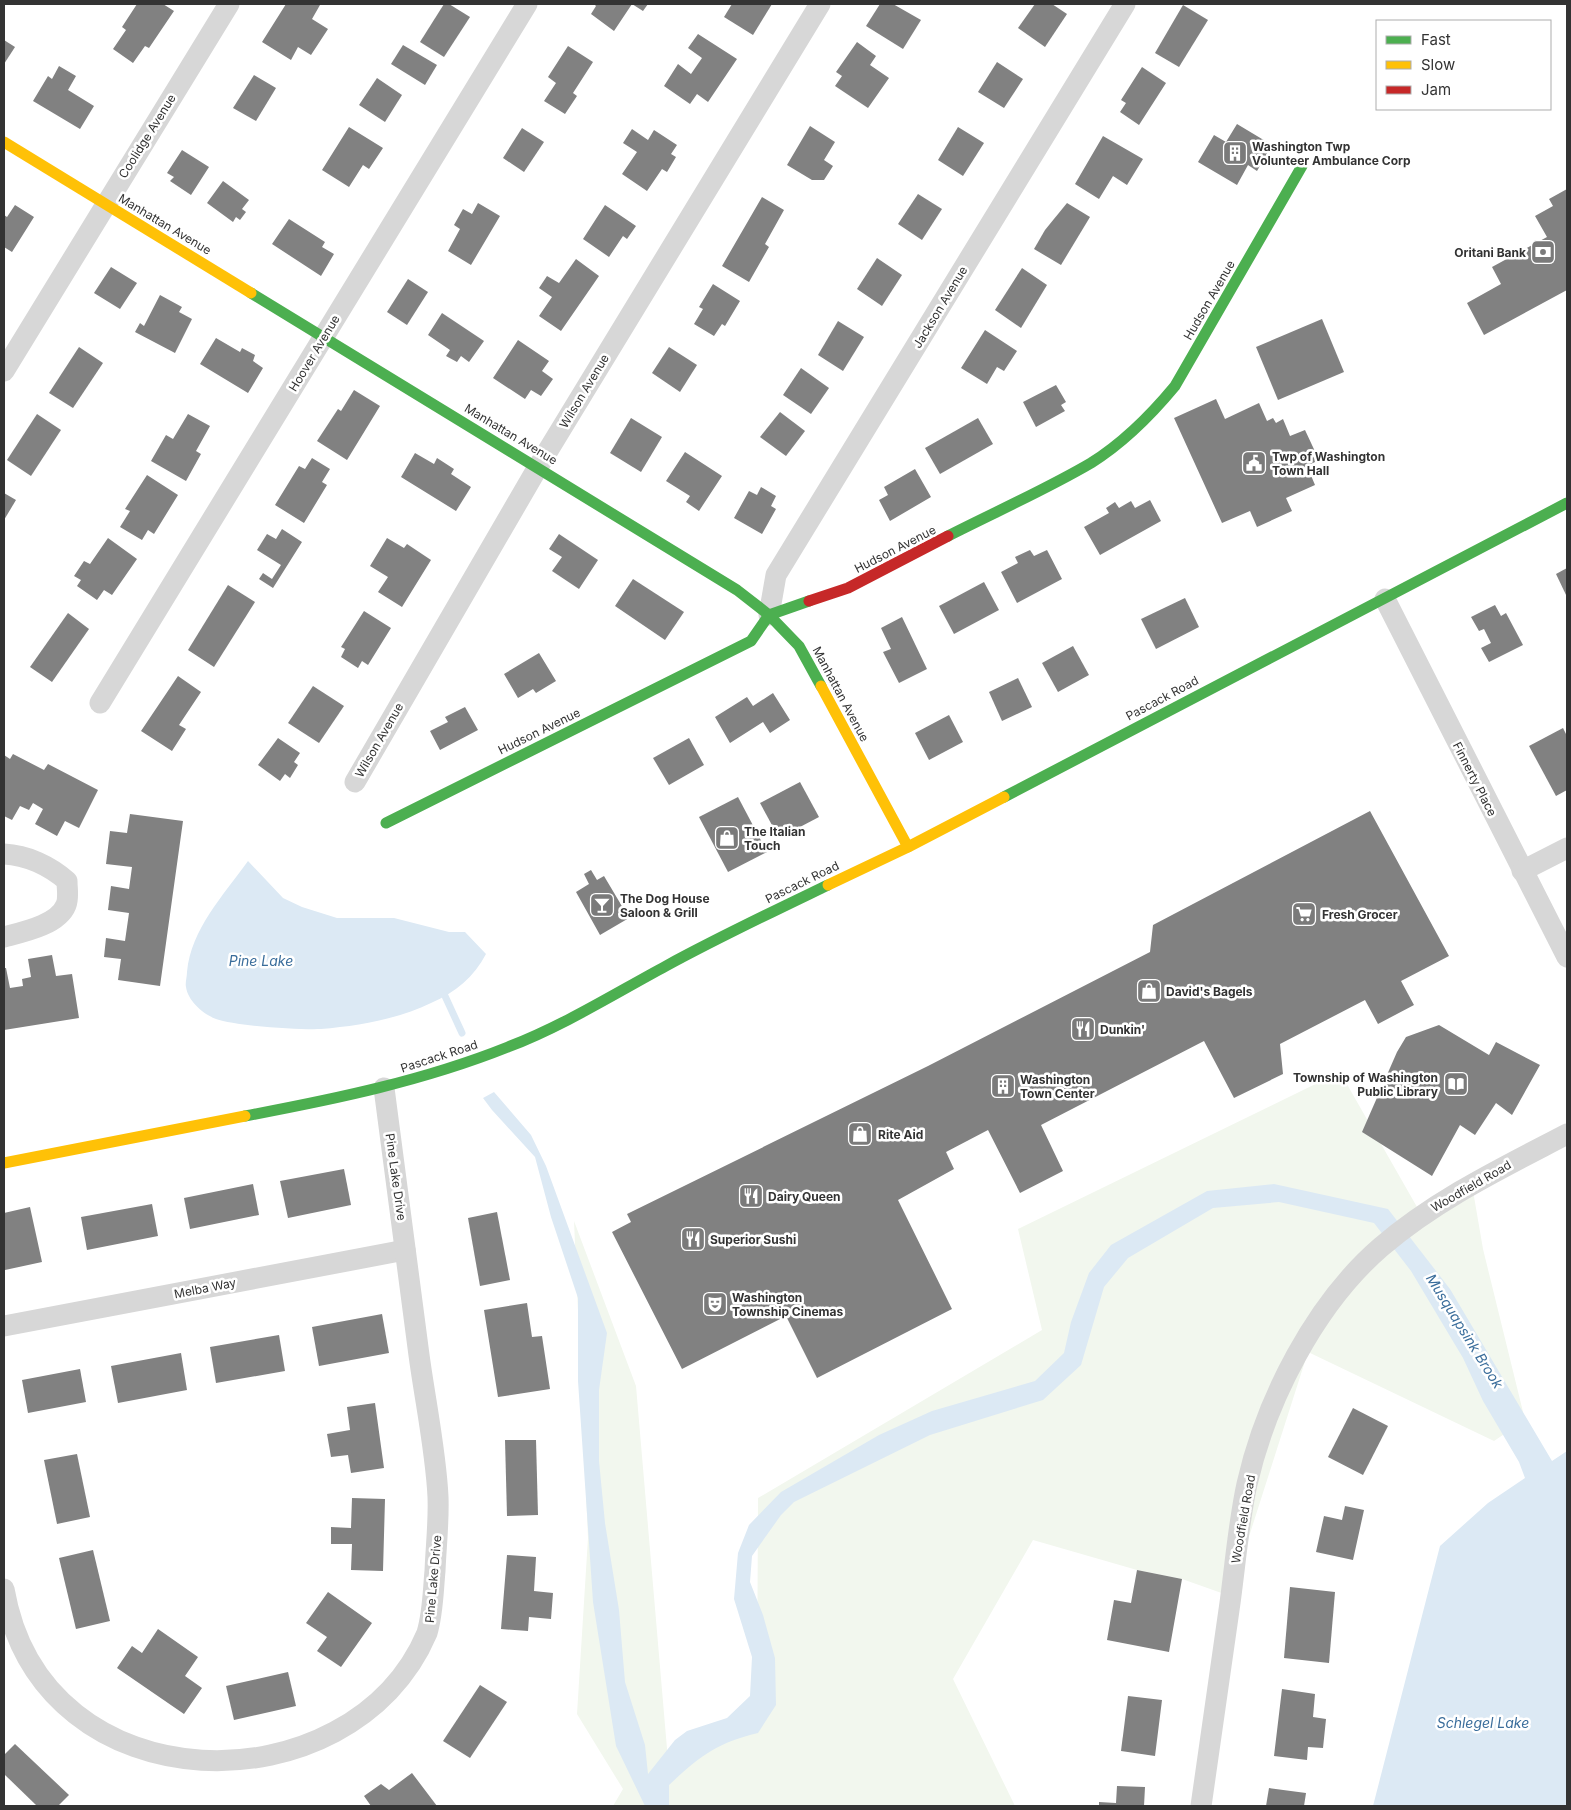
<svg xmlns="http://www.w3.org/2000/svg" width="1571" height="1810" viewBox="0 0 1571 1810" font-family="Inter,sans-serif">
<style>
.green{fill:#f2f7ee}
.water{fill:#dce9f4}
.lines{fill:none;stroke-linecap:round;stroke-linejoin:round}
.stream{stroke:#dce9f4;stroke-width:7}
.building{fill:#818181}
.street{stroke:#d7d7d7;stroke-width:21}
.fast{stroke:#4caf50;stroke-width:11}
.slow{stroke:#ffc107;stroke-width:11}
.jam{stroke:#c62828;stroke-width:11}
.labels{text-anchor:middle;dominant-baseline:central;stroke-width:5;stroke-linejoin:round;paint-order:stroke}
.street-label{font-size:12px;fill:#333;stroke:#fff}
.poi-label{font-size:12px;font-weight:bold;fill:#333;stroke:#fff;text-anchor:start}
.water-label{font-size:14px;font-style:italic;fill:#3a6d9b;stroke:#fff}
</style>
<rect width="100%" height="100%" fill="#fff"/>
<path class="green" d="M1340,1072L1421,1214L1472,1185L1483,1249L1525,1420L1494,1441L1308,1352L1230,1596L1182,1579L1137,1570L1033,1540L953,1679L1015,1806H613L623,1789L577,1714L588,1538L574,1221L636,1386L669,1772L757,1708L758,1498L1042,1330L1018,1229Z"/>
<g class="water">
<path d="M248,861L283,898L302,907L337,918H394L449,932H465L486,954C474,977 456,992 431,1003C398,1019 358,1026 321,1029C301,1030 235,1026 216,1019C203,1014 188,1001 186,987C185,983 187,977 187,972C191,929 223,896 248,861Z"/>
<path d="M494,1092L531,1135L546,1166L607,1333L599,1390V1461L605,1523L619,1610L625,1682L645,1745L648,1774L675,1740L687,1731L727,1718L750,1696L752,1657L734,1599L738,1553L749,1525L781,1492L879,1435L932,1411L1035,1381L1064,1353L1071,1322L1089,1273L1111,1245L1207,1191L1274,1184L1388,1209L1450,1289L1552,1461L1567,1451V1806H1373L1440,1546L1488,1503L1525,1478L1519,1462L1483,1401L1463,1358L1411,1271L1374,1223L1279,1202L1213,1208L1128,1258L1104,1287L1081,1365L1043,1400L930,1435L794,1502L781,1515L752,1556L750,1582L763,1615L775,1658L776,1705L758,1733C716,1743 699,1757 669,1785V1806H645L616,1746L593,1602L578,1381V1298L551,1217L535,1157L492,1110L483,1098Z"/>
</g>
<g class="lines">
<path class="stream" d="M445,996L462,1033"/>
</g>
<g class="building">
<path d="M137,4H163L174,11L149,48L145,46L133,63L113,49L126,30L122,27Z"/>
<path d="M286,4L320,5L312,19L328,29L311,55L298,47L291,60L262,42Z"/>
<path d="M444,4H449L470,17L444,57L420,42Z"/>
<path d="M594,4H648L643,11L632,4L614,31L591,14L596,6Z"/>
<path d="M732,4H772L753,35L724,17Z"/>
<path d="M880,4H893L921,20L903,49L866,26Z"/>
<path d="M1035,4H1052L1067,14L1045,47L1018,28Z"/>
<path d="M1183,5L1208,20L1179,67L1155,53Z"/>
<path d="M698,34L737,59L708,102L697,94L690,104L664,86L678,64L691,74L702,58L688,48Z"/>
<path d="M4,40L15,47L4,64Z"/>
<path d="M857,42L876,56L870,65L889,78L868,108L835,86L842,76L836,72Z"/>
<path d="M403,45L437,65L425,85L391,64Z"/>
<path d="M568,46L593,62L573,93L577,96L565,114L544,101L556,83L548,77Z"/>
<path d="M997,62L1023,79L1004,108L978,92Z"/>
<path d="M59,66L76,76L68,90L94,106L80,129L33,101L48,76L52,79Z"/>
<path d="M1142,67L1166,83L1139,125L1120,112L1126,103L1121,100Z"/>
<path d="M254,75L276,88L256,121L233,108Z"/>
<path d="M377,78L402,95L385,122L359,105Z"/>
<path d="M1237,124L1272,145L1257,171L1248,165L1237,185L1198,162L1214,135L1226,142Z"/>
<path d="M810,126L835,142L824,160L833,166L824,180H812L787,165Z"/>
<path d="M349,127L383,148L369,169L363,165L349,187L322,170Z"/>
<path d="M958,127L984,143L963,176L938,160Z"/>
<path d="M522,128L544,142L524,172L503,158Z"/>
<path d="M632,129L648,140L654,130L677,145L671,154L676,157L667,172L662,169L647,191L622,174L637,152L623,143Z"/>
<path d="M1103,136L1143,159L1127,185L1113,176L1099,199L1075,184Z"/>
<path d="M182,150L209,167L191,195L170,181L174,177L167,173Z"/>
<path d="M223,181L249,200L242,209L246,212L240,220L236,217L233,222L207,203Z"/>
<path d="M1567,189V290L1484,335L1467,303L1501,284L1492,267L1547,237L1535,216L1553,206L1549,199Z"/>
<path d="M918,194L942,209L922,240L898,224Z"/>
<path d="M762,197L784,210L765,244L769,247L749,282L722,266Z"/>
<path d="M478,203L500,216L471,265L448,251L460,229L454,225L463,209L472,214Z"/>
<path d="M1067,203L1090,217L1061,265L1034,249L1045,230Z"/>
<path d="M15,205L34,217L12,252L4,247V215L7,217Z"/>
<path d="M605,205L636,226L627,239L623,236L609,257L583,239Z"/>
<path d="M289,219L325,242L322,247L334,254L321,276L272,244Z"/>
<path d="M877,258L902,275L882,306L857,289Z"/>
<path d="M576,259L599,276L561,331L539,316L552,297L539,288L547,276L559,283Z"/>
<path d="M111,267L137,283L120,309L94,293Z"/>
<path d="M1022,268L1047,285L1021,328L995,310Z"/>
<path d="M408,279L428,292L407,325L387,312Z"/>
<path d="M713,284L740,301L725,326L722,324L714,336L694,324L703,309L699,307Z"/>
<path d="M160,295L182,307L179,312L192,319L175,353L135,332L140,323L144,326Z"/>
<path d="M442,313L484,341L469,362L461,356L457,362L446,356L450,350L428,335Z"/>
<path d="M1322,319L1344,372L1278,400L1256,347Z"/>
<path d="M838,321L864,337L843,371L818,355Z"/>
<path d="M985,330L1017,351L1004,371L997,367L987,384L961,368Z"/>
<path d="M216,338L240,352L242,348L255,355L253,361L263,368L248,393L200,364Z"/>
<path d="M518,340L549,361L542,371L553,379L541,396L531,390L525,399L493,378Z"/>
<path d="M79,347L103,363L73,408L49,393Z"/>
<path d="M669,347L697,365L680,392L652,373Z"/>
<path d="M801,368L829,388L811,414L783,395Z"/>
<path d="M1056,385L1066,402L1061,405L1065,411L1036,427L1023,402Z"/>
<path d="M354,390L380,406L347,460L317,441L338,409L341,411Z"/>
<path d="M1216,399L1225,419L1259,403L1267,421L1273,418L1276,423L1283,419L1290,436L1305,430L1319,460L1307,466L1315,485L1286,498L1292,511L1257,527L1250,511L1222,523L1174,418Z"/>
<path d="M780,412L805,431L786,456L760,437Z"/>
<path d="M37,414L61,430L31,476L7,460Z"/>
<path d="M188,414L210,426L196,451L201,454L186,481L151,461L166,435L173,439Z"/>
<path d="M631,418L662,437L641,472L610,453Z"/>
<path d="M978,418L993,444L940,474L925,448Z"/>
<path d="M685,452L722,476L699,511L686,502L690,496L666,481Z"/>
<path d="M415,453L434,464L437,458L454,469L451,474L471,487L456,511L401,477Z"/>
<path d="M312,458L330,469L322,482L327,485L304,523L275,505L299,466L305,469Z"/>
<path d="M915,469L931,497L890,521L879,500L888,495L884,487Z"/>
<path d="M147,475L178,495L154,534L148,530L142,540L120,527L130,511L125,509Z"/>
<path d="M761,487L776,496L771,506L776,509L762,534L734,518L749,491L757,495Z"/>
<path d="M4,493L16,500L4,520Z"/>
<path d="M1150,500L1161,521L1100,555L1084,527L1109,513L1106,508L1115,502L1119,508L1131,501L1135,508Z"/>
<path d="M282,529L302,542L273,588L259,579L263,573L272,579L281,565L257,550L267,534L276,539Z"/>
<path d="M559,534L598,560L579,589L552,571L562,557L549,549Z"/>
<path d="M108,538L137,559L112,595L104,590L97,600L77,586L81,580L74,576L84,561L90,564Z"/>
<path d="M387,538L404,548L407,544L431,560L402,607L378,592L388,577L370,566Z"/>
<path d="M1030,550L1034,556L1047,550L1062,579L1017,603L1001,572L1018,563L1015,557Z"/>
<path d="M1567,568V597L1556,574Z"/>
<path d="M633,579L684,612L665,640L615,606Z"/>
<path d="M984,582L999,610L954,634L939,606Z"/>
<path d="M228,585L255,602L214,667L188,650Z"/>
<path d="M1185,598L1199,627L1156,649L1141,619Z"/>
<path d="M1495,605L1501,616L1506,613L1523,645L1489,662L1481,648L1491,643L1484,629L1479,631L1471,617Z"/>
<path d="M364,611L391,628L368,665L362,661L358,668L341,657L345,649L341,647Z"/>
<path d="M68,613L89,629L52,682L30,667Z"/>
<path d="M902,617L927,669L899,683L883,652L891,649L881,628Z"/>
<path d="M1073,646L1089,675L1058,692L1042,663Z"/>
<path d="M539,653L556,681L536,693L533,689L518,698L504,674Z"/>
<path d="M178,676L201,692L179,725L186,729L172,751L141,731Z"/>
<path d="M1018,678L1032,707L1002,721L989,692Z"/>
<path d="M313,686L344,706L319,743L288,723Z"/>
<path d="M773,693L790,720L770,733L763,722L730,743L715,717L747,697L753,706Z"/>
<path d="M465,707L478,730L440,750L430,731L448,722L445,717Z"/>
<path d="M949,715L963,742L929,760L915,733Z"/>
<path d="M1563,728L1567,736V790L1556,796L1529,746Z"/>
<path d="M278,738L300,753L294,762L298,765L290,778L285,774L280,781L258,765Z"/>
<path d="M689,738L704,765L669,785L653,758Z"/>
<path d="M13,754L44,770L48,764L98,790L79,828L65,821L57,836L35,824L43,809L33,803L29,810L20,806L12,820L4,816V755L10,759Z"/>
<path d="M800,782L819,817L779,838L760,803Z"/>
<path d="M738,797L767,852L728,872L699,817Z"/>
<path d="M1370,811L1449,956L1401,981L1414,1005L1378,1024L1365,1000L1280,1044L1283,1074L1234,1098L1204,1041L1041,1125L1063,1171L1020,1193L988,1130L946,1152L954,1169L898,1200L952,1309L817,1378L786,1316L682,1369L612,1232L631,1222L627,1214L928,1066L1150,952L1153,925Z"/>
<path d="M130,814L183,821L160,986L118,980L121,959L104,957L106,938L125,941L129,913L108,910L111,886L129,889L132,867L106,864L110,831L127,833Z"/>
<path d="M591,870L597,880L604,876L629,918L600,935L576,892L589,884L584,874Z"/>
<path d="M52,955L56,976L72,974L79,1018L4,1030V968H6L10,988L23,986L22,979L31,977L28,959Z"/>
<path d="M1439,1025L1489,1055L1496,1042L1540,1065L1512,1115L1496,1103L1475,1135L1460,1125L1432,1176L1362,1132L1397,1052L1406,1037Z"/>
<path d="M344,1169L351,1205L288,1218L280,1181Z"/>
<path d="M253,1184L259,1215L190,1229L184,1198Z"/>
<path d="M152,1204L158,1236L87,1250L81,1217Z"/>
<path d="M30,1207L42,1262L5,1270L4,1213Z"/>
<path d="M497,1212L510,1280L480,1286L468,1218Z"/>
<path d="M527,1303L532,1337L542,1336L550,1389L498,1397L484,1310Z"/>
<path d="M382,1314L389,1353L319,1366L312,1327Z"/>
<path d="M279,1335L285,1371L216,1383L210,1347Z"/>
<path d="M181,1353L187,1390L118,1403L111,1366Z"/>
<path d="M80,1369L86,1402L28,1413L22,1380Z"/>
<path d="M375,1403L384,1468L351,1473L348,1455L331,1457L327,1434L350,1430L347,1407Z"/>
<path d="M1353,1408L1388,1426L1363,1475L1328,1457Z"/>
<path d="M505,1440H536L538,1515L507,1516Z"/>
<path d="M77,1454L90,1517L57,1524L44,1460Z"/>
<path d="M352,1498L385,1499L383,1571L351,1570L352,1544H331V1527L351,1528Z"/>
<path d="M1345,1506L1364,1510L1353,1560L1316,1552L1324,1516L1342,1520Z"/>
<path d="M93,1550L110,1621L76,1629L59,1558Z"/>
<path d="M507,1555L536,1557L534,1591L553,1593L551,1619L529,1617L528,1631L501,1629Z"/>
<path d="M1137,1570L1182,1579L1169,1652L1107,1640L1114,1600L1131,1603Z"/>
<path d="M1290,1587L1335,1592L1329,1663L1284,1658Z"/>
<path d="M328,1592L372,1623L341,1667L317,1651L327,1637L306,1623Z"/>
<path d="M158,1629L198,1657L185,1676L202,1688L184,1714L117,1668L132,1646L142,1653Z"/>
<path d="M288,1672L296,1706L234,1720L226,1686Z"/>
<path d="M480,1685L507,1702L470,1758L443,1741Z"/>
<path d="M1282,1689L1315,1694L1313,1717L1326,1719L1323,1748L1308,1747L1307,1760L1274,1756Z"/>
<path d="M1128,1696L1162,1700L1155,1756L1121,1751Z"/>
<path d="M15,1744L69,1795L58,1806H37L4,1774V1755Z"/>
<path d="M412,1773L437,1806H371L364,1796L381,1784L389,1790Z"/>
<path d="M1117,1786L1145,1787L1144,1806H1099V1802L1116,1803Z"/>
<path d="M1269,1788L1306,1793L1304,1806H1266Z"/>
</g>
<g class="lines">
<g class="street">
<path d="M4,371L229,4"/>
<path d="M1385,599L1567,957"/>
<path d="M769,615L776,575L1125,4"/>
<path d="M100,703L527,4"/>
<path d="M355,782L538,467L820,4"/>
<path d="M4,854C27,855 50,866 67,881C67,889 69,898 66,905C58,925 23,932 4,937"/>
<path d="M1522,871L1567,848"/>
<path d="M4,1326L405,1250"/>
<path d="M4,1589C42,1810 352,1810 427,1633C433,1613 433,1592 435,1571C436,1546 439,1521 438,1497C436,1452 425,1400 419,1355C408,1266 396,1177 384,1088"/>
<path d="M1201,1806C1210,1741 1219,1676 1229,1610C1235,1569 1238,1525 1247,1484C1266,1400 1315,1304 1381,1247C1437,1199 1502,1168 1567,1134"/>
</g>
<g class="fast">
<path d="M251,293L737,590L769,615L799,646L821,686"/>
<path d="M948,536C995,512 1045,490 1091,463C1123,443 1151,415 1175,386L1302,166"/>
<path d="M1004,797L1567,503"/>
<path d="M386,823L751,641L769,615L809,601"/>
<path d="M245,1116C335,1099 423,1081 508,1047C563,1026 614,994 666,966C719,937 774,911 828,885"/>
</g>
<g class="slow">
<path d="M4,142L251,293"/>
<path d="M821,686L908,847"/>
<path d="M828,885L908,847L1004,797"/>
<path d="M4,1163L245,1116"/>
</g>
<path class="jam" d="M809,601L848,588L948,536"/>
</g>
<defs>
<symbol id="building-square" viewBox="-11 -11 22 22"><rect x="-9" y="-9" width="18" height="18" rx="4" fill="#7a7a7a" stroke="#fff"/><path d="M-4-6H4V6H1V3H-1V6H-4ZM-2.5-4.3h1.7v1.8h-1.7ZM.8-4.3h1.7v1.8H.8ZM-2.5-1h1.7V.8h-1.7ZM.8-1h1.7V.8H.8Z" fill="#fff"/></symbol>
<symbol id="bank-square" viewBox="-11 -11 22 22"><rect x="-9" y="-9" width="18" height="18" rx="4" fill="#7a7a7a" stroke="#fff"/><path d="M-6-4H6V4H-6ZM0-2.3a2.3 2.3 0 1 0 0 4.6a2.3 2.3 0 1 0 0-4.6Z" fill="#fff"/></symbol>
<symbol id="civic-square" viewBox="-11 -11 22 22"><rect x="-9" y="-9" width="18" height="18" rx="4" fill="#7a7a7a" stroke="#fff"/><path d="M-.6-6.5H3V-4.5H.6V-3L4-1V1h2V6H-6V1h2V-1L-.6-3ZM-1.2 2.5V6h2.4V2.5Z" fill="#fff"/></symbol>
<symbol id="shop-square" viewBox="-11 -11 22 22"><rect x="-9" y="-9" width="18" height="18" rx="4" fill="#7a7a7a" stroke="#fff"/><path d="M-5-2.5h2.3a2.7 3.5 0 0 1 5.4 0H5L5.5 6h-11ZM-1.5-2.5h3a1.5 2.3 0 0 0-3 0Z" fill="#fff"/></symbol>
<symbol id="bar-square" viewBox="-11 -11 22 22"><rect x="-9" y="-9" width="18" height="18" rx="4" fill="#7a7a7a" stroke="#fff"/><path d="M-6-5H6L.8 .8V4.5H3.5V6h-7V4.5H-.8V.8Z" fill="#fff"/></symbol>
<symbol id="supermarket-square" viewBox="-11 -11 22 22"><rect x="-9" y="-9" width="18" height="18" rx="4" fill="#7a7a7a" stroke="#fff"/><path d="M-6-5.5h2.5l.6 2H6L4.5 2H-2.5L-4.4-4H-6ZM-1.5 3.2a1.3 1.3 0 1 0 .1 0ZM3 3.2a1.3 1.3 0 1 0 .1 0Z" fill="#fff"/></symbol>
<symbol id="restaurant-square" viewBox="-11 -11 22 22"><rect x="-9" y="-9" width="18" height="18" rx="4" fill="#7a7a7a" stroke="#fff"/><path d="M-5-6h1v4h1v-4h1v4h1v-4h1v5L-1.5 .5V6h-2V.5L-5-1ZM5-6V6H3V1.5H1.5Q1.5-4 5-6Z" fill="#fff"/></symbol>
<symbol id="library-square" viewBox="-11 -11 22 22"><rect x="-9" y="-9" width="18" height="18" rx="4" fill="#7a7a7a" stroke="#fff"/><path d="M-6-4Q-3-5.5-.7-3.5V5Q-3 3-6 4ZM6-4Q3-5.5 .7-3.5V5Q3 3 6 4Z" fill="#fff"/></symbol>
<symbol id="theatre-square" viewBox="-11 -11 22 22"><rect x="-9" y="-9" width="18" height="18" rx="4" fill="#7a7a7a" stroke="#fff"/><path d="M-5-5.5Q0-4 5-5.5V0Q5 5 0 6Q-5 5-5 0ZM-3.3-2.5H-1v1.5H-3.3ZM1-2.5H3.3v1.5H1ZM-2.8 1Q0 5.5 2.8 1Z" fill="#fff"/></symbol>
</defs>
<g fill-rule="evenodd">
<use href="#building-square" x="1221" y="139" width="28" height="28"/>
<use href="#bank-square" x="1529" y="238" width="28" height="28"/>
<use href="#civic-square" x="1240" y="449" width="28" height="28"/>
<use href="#shop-square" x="713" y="824" width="28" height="28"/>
<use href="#bar-square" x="588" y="891" width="28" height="28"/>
<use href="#supermarket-square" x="1290" y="900" width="28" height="28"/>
<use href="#shop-square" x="1135" y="977" width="28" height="28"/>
<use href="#restaurant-square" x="1069" y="1015" width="28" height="28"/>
<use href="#library-square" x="1442" y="1070" width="28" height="28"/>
<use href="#building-square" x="989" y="1072" width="28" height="28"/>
<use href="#shop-square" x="846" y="1120" width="28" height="28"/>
<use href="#restaurant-square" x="737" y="1182" width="28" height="28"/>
<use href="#restaurant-square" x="679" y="1225" width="28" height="28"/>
<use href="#theatre-square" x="701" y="1290" width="28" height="28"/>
</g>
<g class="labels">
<g class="street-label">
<text transform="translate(147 136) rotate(-58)">Coolidge Avenue</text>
<text transform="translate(165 224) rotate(31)">Manhattan Avenue</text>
<text transform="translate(1209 300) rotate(-60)">Hudson Avenue</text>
<text transform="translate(940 307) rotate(-59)">Jackson Avenue</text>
<text transform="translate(314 353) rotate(-59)">Hoover Avenue</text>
<text transform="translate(584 391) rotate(-59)">Wilson Avenue</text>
<text transform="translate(511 434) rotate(31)">Manhattan Avenue</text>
<text transform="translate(895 549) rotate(-27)">Hudson Avenue</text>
<text transform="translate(841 694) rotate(62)">Manhattan Avenue</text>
<text transform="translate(1162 698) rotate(-28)">Pascack Road</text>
<text transform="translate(539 731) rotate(-26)">Hudson Avenue</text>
<text transform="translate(379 740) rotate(-60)">Wilson Avenue</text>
<text transform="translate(1475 779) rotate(63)">Finnerty Place</text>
<text transform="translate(802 882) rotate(-26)">Pascack Road</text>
<text transform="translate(439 1056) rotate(-18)">Pascack Road</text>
<text transform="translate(396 1177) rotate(82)">Pine Lake Drive</text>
<text transform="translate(1471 1186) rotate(-30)">Woodfield Road</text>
<text transform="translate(205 1288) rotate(-11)">Melba Way</text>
<text transform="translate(1243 1519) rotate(-80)">Woodfield Road</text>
<text transform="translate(433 1579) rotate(-85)">Pine Lake Drive</text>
</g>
<g class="poi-label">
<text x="1252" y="146">Washington Twp<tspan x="1252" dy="14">Volunteer Ambulance Corp</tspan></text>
<text x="1526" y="252" text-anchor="end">Oritani Bank</text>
<text x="1272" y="456">Twp of Washington<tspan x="1272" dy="14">Town Hall</tspan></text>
<text x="744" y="831">The Italian<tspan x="744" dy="14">Touch</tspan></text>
<text x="620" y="898">The Dog House<tspan x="620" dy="14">Saloon &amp; Grill</tspan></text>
<text x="1322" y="914">Fresh Grocer</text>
<text x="1166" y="991">David's Bagels</text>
<text x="1100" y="1029">Dunkin'</text>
<text x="1438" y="1077" text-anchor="end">Township of Washington<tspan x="1438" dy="14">Public Library</tspan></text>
<text x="1020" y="1079">Washington<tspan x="1020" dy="14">Town Center</tspan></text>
<text x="878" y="1134">Rite Aid</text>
<text x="768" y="1196">Dairy Queen</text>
<text x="710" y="1239">Superior Sushi</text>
<text x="732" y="1297">Washington<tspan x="732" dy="14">Township Cinemas</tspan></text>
</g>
<g class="water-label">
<text x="261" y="960">Pine Lake</text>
<text transform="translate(1465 1331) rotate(58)">Musquapsink Brook</text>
<text x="1483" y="1722">Schlegel Lake</text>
</g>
</g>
<rect width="1571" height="1810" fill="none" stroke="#333333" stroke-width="10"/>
<rect x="1376" y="20" width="175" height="90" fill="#ffffff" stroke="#adadad"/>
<rect x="1386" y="36" width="25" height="8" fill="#4caf50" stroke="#adadad"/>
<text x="1421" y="45" font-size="15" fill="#333333">Fast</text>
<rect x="1386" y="61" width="25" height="8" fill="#ffc107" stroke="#adadad"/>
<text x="1421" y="70" font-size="15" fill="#333333">Slow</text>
<rect x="1386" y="86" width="25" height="8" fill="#c62828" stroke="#adadad"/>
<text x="1421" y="95" font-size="15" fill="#333333">Jam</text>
</svg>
